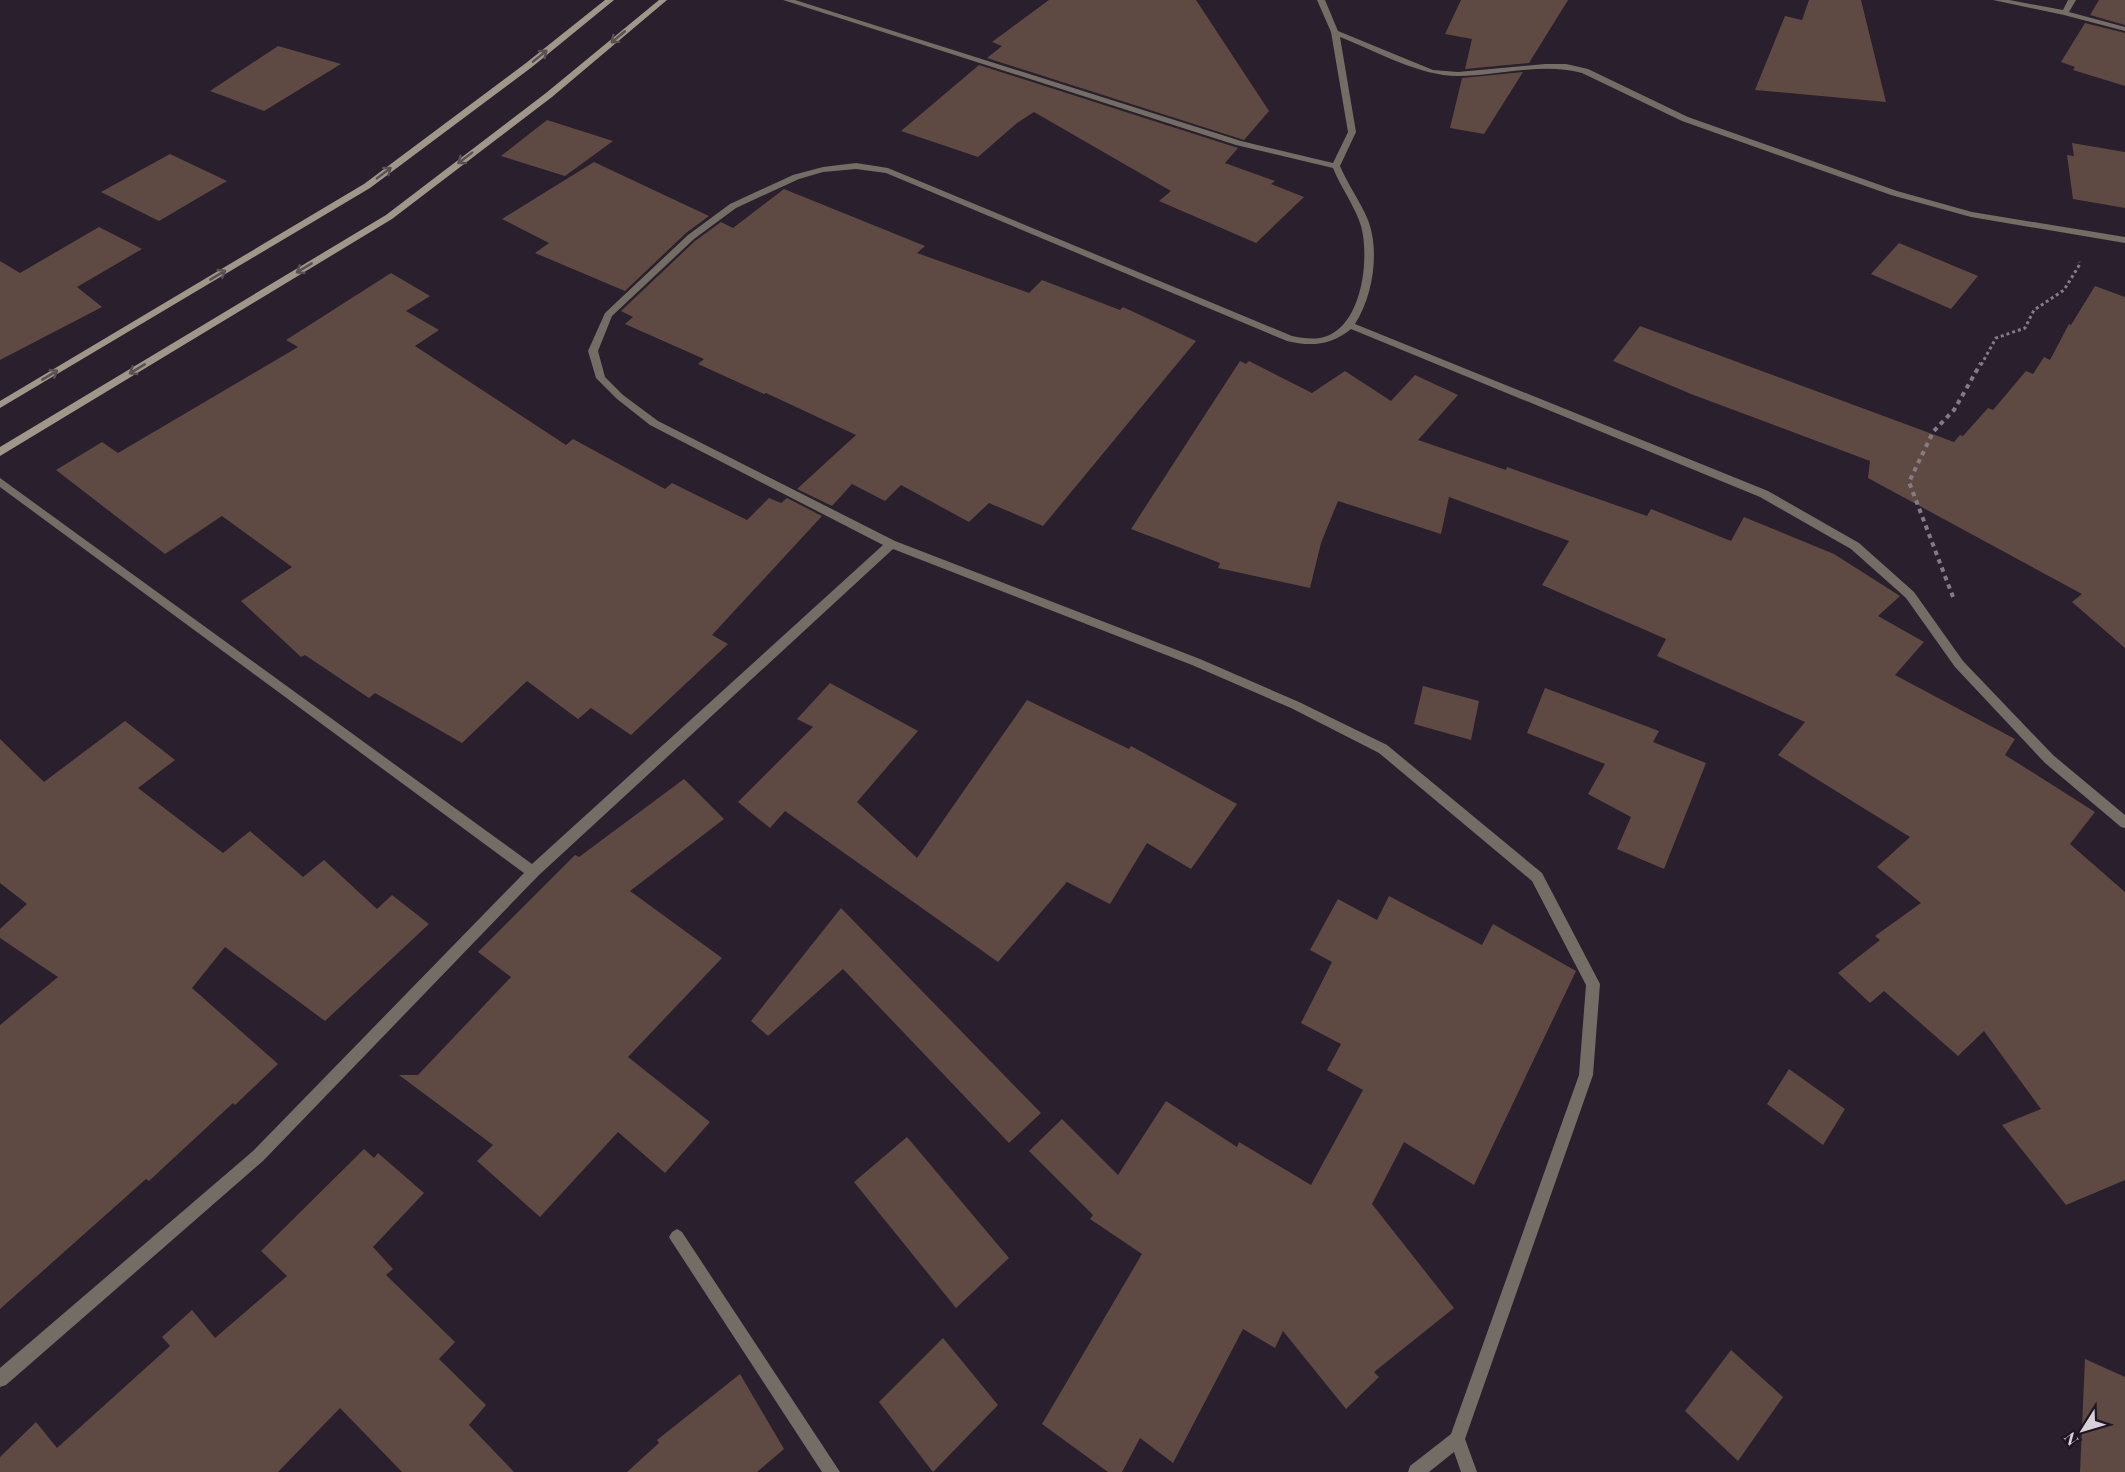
<svg xmlns="http://www.w3.org/2000/svg" width="2125" height="1472" viewBox="0 0 2125 1472" font-family="'Playfair Display',serif">
<style>
.building{fill:#5f4943}
.lines{fill:none;stroke-linecap:round;stroke-linejoin:round}
.path-far1{stroke:#847b87;stroke-width:3;stroke-dasharray:3 3;stroke-linecap:butt}
.path{stroke:#847b87;stroke-width:4;stroke-dasharray:4.5 4.5;stroke-linecap:butt}
.street{fill:#736d65;fill-rule:evenodd}
.secondary{fill:#a0978a;fill-rule:evenodd}
.oneway{stroke:#5a5051}
</style>
<rect width="100%" height="100%" fill="#2a1f2d"/>
<g class="building">
<path d="M1049,0H1196L1269,111L1244,140L987,58L1002,46L992,42Z"/>
<path d="M1461,0H1568L1529,63L1465,69L1472,39L1445,34Z"/>
<path d="M1809,0H1861L1886,102L1755,90L1785,16L1802,20Z"/>
<path d="M2099,0H2125V25L2090,15Z"/>
<path d="M2085,23L2125,33V86L2073,70L2075,67L2061,62Z"/>
<path d="M278,46L341,64L264,111L210,91Z"/>
<path d="M979,65L1238,148L1225,163L1275,181L1271,184L1304,197L1256,243L1159,201L1171,191L1034,112L1017,123L978,157L901,131Z"/>
<path d="M1523,72L1484,134L1450,128L1462,78Z"/>
<path d="M547,120L613,141L565,176L501,156Z"/>
<path d="M2072,143L2125,152V208L2073,199L2067,155L2074,156Z"/>
<path d="M170,154L227,181L159,221L101,192Z"/>
<path d="M594,162L709,216L686,233L625,291L535,253L549,243L502,219Z"/>
<path d="M784,189L925,246L917,253L1029,293L1042,280L1120,310L1123,307L1196,341L1043,526L989,503L969,522L901,485L885,501L852,484L832,506L797,489L856,435L766,393L764,394L698,364L704,359L625,324L633,317L621,311L695,241L721,222L733,228Z"/>
<path d="M99,227L142,249L77,287L102,307L0,360V261L20,273Z"/>
<path d="M1899,243L1978,276L1951,309L1871,274Z"/>
<path d="M391,273L430,296L406,311L439,330L415,346L566,445L573,439L665,489L672,483L747,520L769,498L781,503L787,498L822,516L712,635L728,644L631,735L591,708L578,719L527,681L462,743L375,693L369,698L305,655L301,657L241,601L292,567L222,516L165,554L56,470L102,442L118,453L298,347L286,340Z"/>
<path d="M2095,286L2125,297V648L2072,602L2082,594L1868,478L1870,461L1691,394L1613,361L1640,326L1954,442L1960,435L1963,436L1988,408L1993,410L2026,371L2033,374L2044,357L2050,360L2069,324L2071,325Z"/>
<path d="M1240,361L1246,364L1249,361L1312,393L1345,371L1391,401L1415,375L1458,395L1418,440L1506,470L1507,467L1647,516L1651,509L1731,541L1744,517L1834,554L1900,596L1878,616L1924,642L1895,675L2015,739L2005,755L2095,812L2070,844L2125,892V1180L2066,1205L2002,1125L2041,1109L1984,1031L1958,1056L1884,991L1870,1003L1838,973L1880,940L1875,936L1921,903L1877,867L1910,837L1778,755L1805,722L1657,656L1666,639L1542,585L1569,541L1449,497L1441,534L1338,501L1321,543L1310,588L1218,568L1220,563L1131,529Z"/>
<path d="M830,683L918,731L857,802L917,858L1027,700L1129,749L1131,746L1237,804L1191,869L1147,843L1110,904L1067,882L998,962L785,811L770,828L738,802L813,727L797,719Z"/>
<path d="M1423,686L1479,701L1471,740L1414,724Z"/>
<path d="M1545,688L1659,731L1653,742L1706,763L1664,869L1617,849L1631,817L1588,794L1605,764L1527,733Z"/>
<path d="M125,721L175,760L138,788L223,853L250,831L303,877L324,860L377,909L392,895L429,924L325,1021L225,947L192,988L278,1064L235,1105L233,1103L149,1181L146,1179L0,1309V1025L58,977L0,938V929L27,904L0,883V739L44,782Z"/>
<path d="M684,779L724,819L630,891L722,958L628,1057L710,1122L665,1173L618,1132L540,1217L477,1161L493,1145L399,1075H418L511,977L478,952L575,855L579,857Z"/>
<path d="M1389,896L1482,945L1493,924L1576,971L1474,1185L1404,1142L1372,1204L1454,1308L1374,1372L1379,1377L1346,1409L1283,1331L1275,1348L1243,1329L1173,1463L1140,1438L1122,1472H1108L1042,1424L1142,1254L1090,1219L1093,1215L1029,1151L1062,1119L1118,1175L1166,1101L1237,1147L1239,1142L1311,1185L1363,1090L1327,1070L1341,1044L1301,1023L1332,962L1310,950L1338,899L1377,920Z"/>
<path d="M841,908L1041,1113L1009,1143L843,969L768,1036L751,1021Z"/>
<path d="M1789,1069L1845,1109L1823,1145L1767,1104Z"/>
<path d="M907,1137L1009,1258L956,1308L854,1182Z"/>
<path d="M364,1149L374,1158L378,1153L424,1193L373,1247L393,1269L386,1275L455,1342L439,1359L486,1405L469,1425L514,1472H402L340,1408L278,1472H0V1457L36,1422L57,1448L170,1346L162,1337L192,1310L215,1338L287,1276L261,1251Z"/>
<path d="M943,1338L998,1405L933,1472L879,1402Z"/>
<path d="M1731,1350L1783,1397L1738,1461L1685,1411Z"/>
<path d="M2085,1359L2125,1377V1472H2080Z"/>
<path d="M740,1374L784,1449L757,1472H627L659,1443L657,1440Z"/>
</g>
<g class="lines">
<path class="path-far1" d="M1981,365L1996,338L2025,328L2034,310L2064,290L2080,264L2079,262"/>
<path class="path" d="M1953,597L1909,482L1933,432L1954,410L1981,363"/>
<g class="street">
<path d="M783,0H795L1241,141L1333,163L1348,132L1331,32L1317,0H1325L1338,31L1433,70L1458,72L1545,64H1566L1588,69L1688,117L1897,191L1972,212L2125,237V243L1971,217L1891,195L1682,121L1582,73C1541,62 1499,76 1458,76C1419,76 1376,51 1340,37L1356,132L1340,166C1348,185 1360,201 1368,220C1380,251 1373,296 1355,324L1768,491L1859,543L1914,592L1963,661L2053,755L2125,815V828L2121,827L2045,763L1955,667L1906,598L1851,549L1760,497L1351,329C1332,345 1311,347 1287,341L886,173L856,169L823,172L799,179L736,208L694,239L612,316L598,351L605,377L623,395L658,421L895,541L1200,659L1299,702L1387,745L1542,873L1600,984L1593,1075L1465,1439L1477,1472H1461L1454,1452L1429,1472H1408L1410,1466L1451,1434L1579,1075L1586,985L1532,881L1379,753L1291,708L1192,665L893,549L538,876L263,1161L6,1385L0,1387V1368L253,1151L524,873L0,487V478L532,864L883,545L650,425L617,399L596,378L588,351L605,313L688,235L730,204L793,175L823,167L856,163L888,168L1292,336C1302,338 1314,340 1324,337C1362,326 1370,259 1361,226C1355,206 1341,188 1333,168L1236,145Z"/>
<path d="M1993,0H2009L2063,10L2068,0H2076L2069,12L2125,27V31L2064,15Z"/>
<path d="M677,1229L682,1232L840,1472H822L672,1242L669,1237L672,1232Z"/>
</g>
<g class="secondary">
<path d="M605,0H614L532,67L370,188L0,408V401L364,184L526,63Z"/>
<path d="M659,0H667L552,97L392,219L0,456V447L386,215L546,93Z"/>
</g>
</g>
<defs><path id="oneway-shaft" d="M-6 0H5M1.5-3L5.5 0L1.5 3" fill="none" stroke-width="1.6" stroke-linecap="round" stroke-linejoin="round" transform="scale(1.5)"/></defs>
<g class="oneway">
<use href="#oneway-shaft" transform="translate(618 37) rotate(140)"/>
<use href="#oneway-shaft" transform="translate(540 56) rotate(-39)"/>
<use href="#oneway-shaft" transform="translate(465 158) rotate(143)"/>
<use href="#oneway-shaft" transform="translate(384 173) rotate(-37)"/>
<use href="#oneway-shaft" transform="translate(304 268) rotate(149)"/>
<use href="#oneway-shaft" transform="translate(218 275) rotate(-31)"/>
<use href="#oneway-shaft" transform="translate(137 369) rotate(149)"/>
<use href="#oneway-shaft" transform="translate(50 375) rotate(-31)"/>
</g>
<g transform="translate(2083 1430) rotate(233)" stroke="#201523" stroke-width="4.5" paint-order="stroke">
<path d="M0-4.5L10 22L0 15L-10 22Z" fill="#d8d1da"/>
<text y="-9" font-size="16" font-weight="bold" text-anchor="middle" fill="#d8d1da">N</text>
</g>
</svg>
